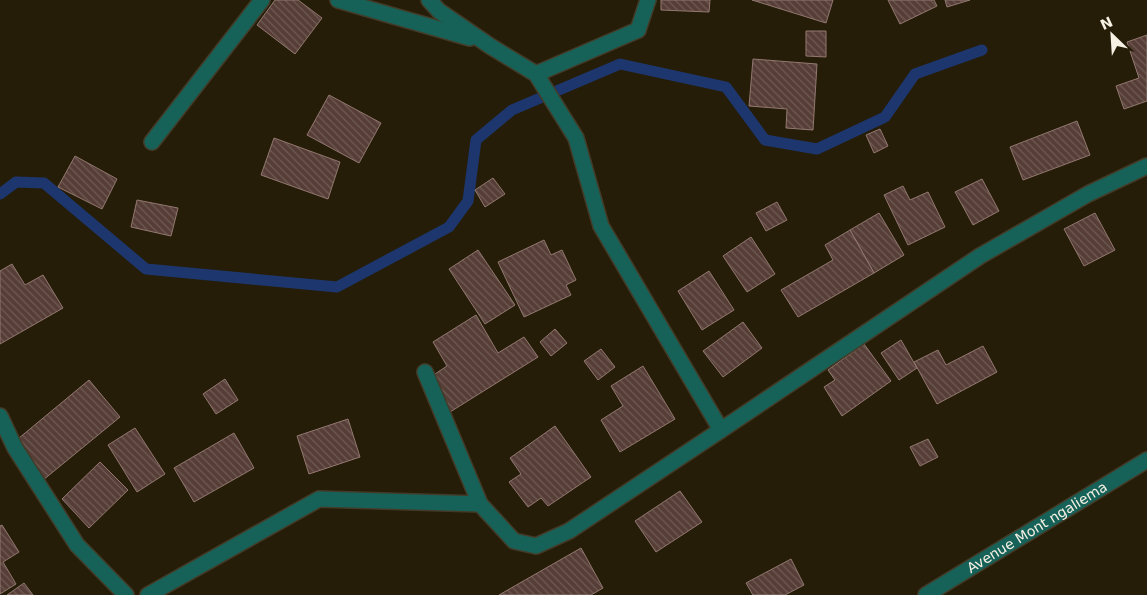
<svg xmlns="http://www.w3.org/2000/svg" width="1147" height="595" viewBox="0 0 1147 595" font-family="'DejaVu Sans',sans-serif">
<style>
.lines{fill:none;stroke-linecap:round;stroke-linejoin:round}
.stream{stroke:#1d376e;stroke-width:11}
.building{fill:url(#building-back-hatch);stroke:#927870}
.service-casing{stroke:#433b28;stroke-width:18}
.minor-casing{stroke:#433b28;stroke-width:18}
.service{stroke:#176258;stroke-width:15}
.minor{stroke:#176258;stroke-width:15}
.labels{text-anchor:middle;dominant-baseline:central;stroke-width:4.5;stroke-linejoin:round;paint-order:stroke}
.street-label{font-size:14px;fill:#f7f1e4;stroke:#261d09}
</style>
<defs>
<pattern id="building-back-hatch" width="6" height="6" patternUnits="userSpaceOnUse" patternTransform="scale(1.25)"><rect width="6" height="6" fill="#563e37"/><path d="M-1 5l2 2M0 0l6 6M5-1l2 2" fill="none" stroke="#6f5a54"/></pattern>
</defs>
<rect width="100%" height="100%" fill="#261d09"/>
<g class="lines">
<path class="stream" d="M0,194L16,182L44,183L146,269L337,287L449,227L468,201L476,140L512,110L620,64L726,87L765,140L817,149L885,117L915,74L982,50"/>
</g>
<g class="building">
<path d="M275,0H298L322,18L295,54L257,25Z"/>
<path d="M661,0H710L709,12L661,10Z"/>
<path d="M752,0H833L826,23Z"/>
<path d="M888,0H934L937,6L900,24Z"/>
<path d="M945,0H970L947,7Z"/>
<path d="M806,31H826V57L806,56Z"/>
<path d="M1147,35V101L1124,109L1116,86L1139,78L1127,42Z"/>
<path d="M753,59L817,64L813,130L786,128L787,109L749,106Z"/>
<path d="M329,95L381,123L359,163L307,135Z"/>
<path d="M1077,121L1090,155L1023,180L1010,147Z"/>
<path d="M880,129L888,146L874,153L866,135Z"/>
<path d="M274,138L340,162L328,199L261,175Z"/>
<path d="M75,156L117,179L102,209L58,187Z"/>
<path d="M493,178L505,194L485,207L475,190Z"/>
<path d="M982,179L999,211L973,225L955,192Z"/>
<path d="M903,186L910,200L928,192L945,227L908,245L884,195Z"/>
<path d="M137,200L178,208L171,236L131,227Z"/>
<path d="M777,202L787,220L766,231L756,213Z"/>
<path d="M879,213L904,255L874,273L850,230Z"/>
<path d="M1095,213L1115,250L1084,266L1064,229Z"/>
<path d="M850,230L874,273L798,317L781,290L833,260L825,245Z"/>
<path d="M751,237L775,274L747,292L723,256Z"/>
<path d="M544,240L551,255L562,250L576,280L566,285L571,295L524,317L498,262Z"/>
<path d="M478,250L515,305L485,324L449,269Z"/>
<path d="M12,264L25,285L43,275L63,308L0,344V271Z"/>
<path d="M709,271L734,310L702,330L678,291Z"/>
<path d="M476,315L498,353L524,337L538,357L450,412L429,378L447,366L433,342Z"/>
<path d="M743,322L762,348L723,377L703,351Z"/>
<path d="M555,329L567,343L551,356L540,342Z"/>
<path d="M901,340L917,368L899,380L881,353Z"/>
<path d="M864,344L891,381L842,416L824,387L835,380L828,370Z"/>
<path d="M983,346L997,372L937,404L914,362L938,350L946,365Z"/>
<path d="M601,349L615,367L598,380L584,361Z"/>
<path d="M643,366L675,419L620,452L601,420L623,406L611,386Z"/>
<path d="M225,379L238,400L216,414L203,394Z"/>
<path d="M89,380L120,417L37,485L7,448Z"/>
<path d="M348,419L360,457L309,474L297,436Z"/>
<path d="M555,426L591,477L548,506L541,498L528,507L509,482L521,474L510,458Z"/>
<path d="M135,428L165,474L137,492L108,445Z"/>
<path d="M234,433L254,468L194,502L174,468Z"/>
<path d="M928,439L938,457L920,466L910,447Z"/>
<path d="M100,462L128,490L89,528L62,499Z"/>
<path d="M680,491L702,522L656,552L635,521Z"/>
<path d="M2,525L19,552L3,562L16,584L0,594V526Z"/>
<path d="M581,548L603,588L591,595H499Z"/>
<path d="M791,559L804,585L785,595H753L746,583Z"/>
<path d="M24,583L33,595H7Z"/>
</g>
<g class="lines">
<defs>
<g id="service">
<path d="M338,0L470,38"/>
<path d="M429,0L439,11L490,46L536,74L576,138L601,226L721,430"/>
<path d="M536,74L638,30"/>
<path d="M152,142L262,0"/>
<path d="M425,372L480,504"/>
</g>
<g id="minor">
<path d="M638,30L648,0"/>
<path d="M0,416L15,448L77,545L126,595"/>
<path d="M148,595L319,499L480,504L514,541L536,546L569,531L721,430L980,256L1088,194L1147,166"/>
<path id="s1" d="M926,595L1147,460"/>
</g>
</defs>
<use href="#service" class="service-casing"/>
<use href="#minor" class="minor-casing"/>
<use href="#service" class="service"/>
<use href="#minor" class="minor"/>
</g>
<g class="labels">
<g class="street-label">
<text stroke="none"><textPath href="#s1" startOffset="130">Avenue Mont ngaliema</textPath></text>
</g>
</g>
<g transform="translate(1112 35) rotate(335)" stroke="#261d09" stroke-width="4" paint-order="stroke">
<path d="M0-4L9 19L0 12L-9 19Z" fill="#f7f1e4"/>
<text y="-8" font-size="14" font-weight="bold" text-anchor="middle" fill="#f7f1e4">N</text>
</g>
</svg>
